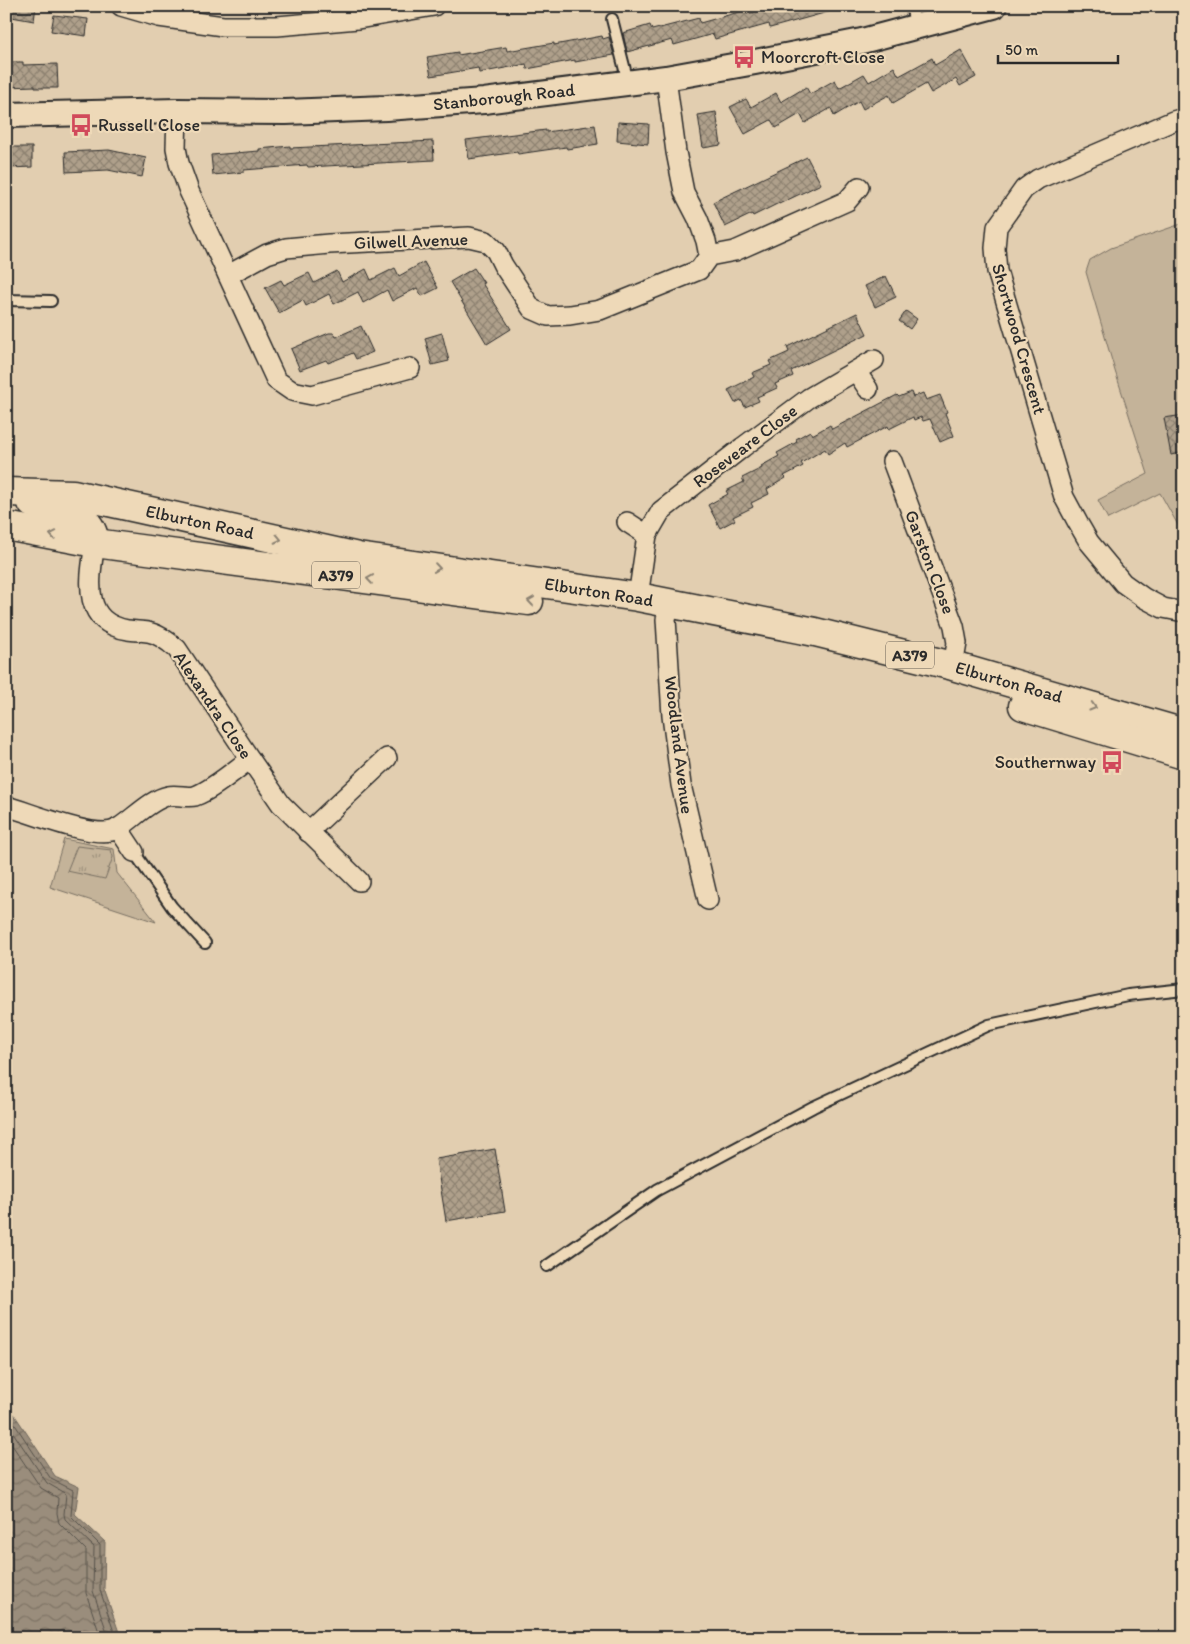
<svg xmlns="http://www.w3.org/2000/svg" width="1190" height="1644" viewBox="0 0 1190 1644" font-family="Itim,sans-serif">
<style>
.grass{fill:#c4b399;stroke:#786f62}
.park{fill:url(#park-tufts);stroke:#786f62}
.water{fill:url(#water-waves);stroke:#6e665b}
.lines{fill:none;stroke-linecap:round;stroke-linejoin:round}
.shore{stroke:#57524b;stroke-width:1}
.building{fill:url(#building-cross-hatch);stroke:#2b2b2b}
.service-casing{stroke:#2b2b2b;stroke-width:14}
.minor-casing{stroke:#2b2b2b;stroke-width:22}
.tertiary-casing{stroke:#2b2b2b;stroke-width:28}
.primary-casing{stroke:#2b2b2b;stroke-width:31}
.service{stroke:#eed9b8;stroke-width:10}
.minor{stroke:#eed9b8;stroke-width:19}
.tertiary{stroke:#eed9b8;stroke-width:24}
.primary{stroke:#eed9b8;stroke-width:28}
.oneway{stroke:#8c8272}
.labels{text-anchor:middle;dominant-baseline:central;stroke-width:4.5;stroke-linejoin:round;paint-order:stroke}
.shield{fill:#eed9b8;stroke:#665f55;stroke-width:1}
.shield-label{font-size:16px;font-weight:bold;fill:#2b2b2b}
.poi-label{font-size:18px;fill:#2b2b2b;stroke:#eed9b8;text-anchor:start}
.street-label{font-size:18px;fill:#2b2b2b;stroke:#eed9b8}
</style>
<defs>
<pattern id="park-tufts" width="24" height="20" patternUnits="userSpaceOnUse" patternTransform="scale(1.25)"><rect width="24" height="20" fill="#c4b399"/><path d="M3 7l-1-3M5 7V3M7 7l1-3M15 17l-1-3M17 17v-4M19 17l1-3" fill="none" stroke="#9f927d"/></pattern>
<pattern id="water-waves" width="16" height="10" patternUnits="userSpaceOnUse" patternTransform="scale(1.25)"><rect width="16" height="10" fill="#9a8d7b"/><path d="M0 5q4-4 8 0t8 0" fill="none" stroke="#7e7365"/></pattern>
<pattern id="building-cross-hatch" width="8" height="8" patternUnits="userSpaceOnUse" patternTransform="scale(1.25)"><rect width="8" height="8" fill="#afa08b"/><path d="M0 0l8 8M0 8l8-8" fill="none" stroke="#8f8372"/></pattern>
</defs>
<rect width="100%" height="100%" fill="#e2ceb0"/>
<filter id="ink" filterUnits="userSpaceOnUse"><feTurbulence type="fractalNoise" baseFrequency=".02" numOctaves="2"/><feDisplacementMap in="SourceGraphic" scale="10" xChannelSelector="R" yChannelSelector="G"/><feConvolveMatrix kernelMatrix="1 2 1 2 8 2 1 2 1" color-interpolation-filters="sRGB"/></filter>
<g filter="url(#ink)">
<g class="grass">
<path d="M1184,223V534H1183L1160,493L1108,519L1098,500L1148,474L1115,371L1086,272L1090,260L1111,248Z"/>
<path d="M64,839L114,849L117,873L156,922L50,887Z"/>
</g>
<path class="park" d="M77,846L111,850L113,857L105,879L67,871Z"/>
<path class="water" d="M6,1402L55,1476L79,1487L75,1514L105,1542L104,1589L121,1638H6Z"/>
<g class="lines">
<g class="shore">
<path d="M6,1411L51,1479L73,1490L71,1516L100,1545V1590L116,1638"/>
<path d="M6,1422L47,1483L66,1494L64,1514L65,1519L94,1547L93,1591L109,1638"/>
<path d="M6,1436L41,1488L58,1498L57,1513L59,1523L86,1550V1593L101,1638"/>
</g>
</g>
<g class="building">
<path d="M6,6H36L34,21L6,16Z"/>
<path d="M775,6H834L835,10L770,28L769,24L715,39L713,34L674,45L672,40L627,52L623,33L650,25L652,30L699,18L700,23L746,10L747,14Z"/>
<path d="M54,15L88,19L86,36L51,31Z"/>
<path d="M602,36L603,39L609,37L614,55L575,62V60L527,69L526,64L479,73L478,68L431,76L427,57L458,52V55L506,47L507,51L554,43V45Z"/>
<path d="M961,50L976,77L960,86L956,79L931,93L926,84L893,103L889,95L863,109L859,101L834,116L831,108L805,123L800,114L776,128L771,120L745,134L730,107L746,99L751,107L776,93L781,102L806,87L810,94L835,80L839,88L864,74L869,82L894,67L899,76L932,58L935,65Z"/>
<path d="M6,62H23V65L57,64L58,88H35V86L6,87Z"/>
<path d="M716,112L721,145L703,148L698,115Z"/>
<path d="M618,122L649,124L648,144L617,141Z"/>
<path d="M595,125L598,144L567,149L566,147L518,154L517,152L469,159L466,140L546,130V132Z"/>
<path d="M433,141L434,160L308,167L307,165L244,170V172L213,175L211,155L259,151V149L290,146V148Z"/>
<path d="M9,147H32V167L10,168Z"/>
<path d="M109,150L146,158L142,177L108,170L66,172L65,152Z"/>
<path d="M807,157L821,184L779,204V203L753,216L752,214L725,227L713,202Z"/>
<path d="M424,262L438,288L422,296L417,288L392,301L387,290L363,303L358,292L334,304L329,294L306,306L303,300L279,313L265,288L281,280L284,285L309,273L314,283L337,271L342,282L366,269L371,280L395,268L399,276Z"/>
<path d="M474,268L484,283H482L511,329L487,344L450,282Z"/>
<path d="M886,276L896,297L875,307L865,286Z"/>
<path d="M906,311L917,319L910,329L899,321Z"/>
<path d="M857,313L867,334L791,371L793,376L775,384L777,388L757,397L759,401L745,407L741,400L735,403L728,390L754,377L752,373L771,365L769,361L789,352L787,347Z"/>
<path d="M361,326L373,352L356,359L353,353L328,363L326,360L300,370L291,349L329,333H334L336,337Z"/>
<path d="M442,333L449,361L432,365L425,338Z"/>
<path d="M911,392L913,397L923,393L926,400L940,395L947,412L945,413L954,436L940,442L930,419L923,421L921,417L914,420L913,417L889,429L888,426L847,447L845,443L828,454L825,449L801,463L803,466L784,476L786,478L767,489L769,494L751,503L753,507L733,517L735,520L720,528L708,505L728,494L726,491L744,482L742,478L762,468L761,466L779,456L777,453L797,442L796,439L810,431L812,435L830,425L832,429L897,395L899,397Z"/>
<path d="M1184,415V452L1171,455L1164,418Z"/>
<path d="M495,1149L505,1211L446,1221L436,1159Z"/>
</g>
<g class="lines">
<defs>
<g id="service">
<path d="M911,6L916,27"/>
<path d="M612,19L628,82"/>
<path d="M6,300L51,301"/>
<path d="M134,852L172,907L205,943"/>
<path d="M547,1266L657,1190L813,1107L989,1025L1128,995L1184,989"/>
</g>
<g id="minor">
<path d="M121,6L159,17L223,26H277L358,19L434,6"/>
<path d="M666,78L676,152L684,192L698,219L706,241L709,256"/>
<path d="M177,111L176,148L179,163L189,191L276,380L292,391L312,395L410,368"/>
<path d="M1184,118L1173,121L1038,179L1024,189L997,227L995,248L997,271L1064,497L1078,523L1089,542L1123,583L1144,598L1163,608L1184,612"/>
<path d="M228,275L267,254L286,248L329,244L469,237L486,241L496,251L503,265L532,309L548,316L570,315L600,310L699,270L709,256L735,251L847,201L859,187"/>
<path d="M856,371L868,389"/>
<path d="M892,461L954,626L957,643L953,666"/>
<path d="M627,522L647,535"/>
<path d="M95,543C90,578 80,622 128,630C135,631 141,631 148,632C159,634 169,642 177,649L250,759L281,804L359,881"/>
<path d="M638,597L647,535L661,511L743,447L809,398L874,360"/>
<path d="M666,619L672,716L681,785L708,900"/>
<path d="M6,806C29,812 97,841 117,829C132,820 151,799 168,796C177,794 187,798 195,796C212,790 235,770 250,759"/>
<path d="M118,828L134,852"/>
<path d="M308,832L387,758"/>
</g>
<path id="tertiary" d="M6,115L177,111L286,112L386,108L484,101L666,78L755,62L862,41L994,6"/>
<g id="primary">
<path d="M6,492L73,494L358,557L638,597L815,632L953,666L1184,733"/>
<path d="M32,503L82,518C90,525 94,532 95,543"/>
<path d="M6,526L95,543L529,601"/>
<path d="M1023,706L1184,755"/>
</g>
</defs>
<use href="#service" class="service-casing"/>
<use href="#minor" class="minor-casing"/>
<use href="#tertiary" class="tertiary-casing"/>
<use href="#primary" class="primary-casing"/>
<use href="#service" class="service"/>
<use href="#minor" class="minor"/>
<use href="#tertiary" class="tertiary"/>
<use href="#primary" class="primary"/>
</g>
<defs><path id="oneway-chevron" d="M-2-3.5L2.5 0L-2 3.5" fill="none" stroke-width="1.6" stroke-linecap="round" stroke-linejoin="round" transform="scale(1.25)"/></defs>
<g class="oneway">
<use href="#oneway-chevron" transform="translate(53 535) rotate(-169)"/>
<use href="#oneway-chevron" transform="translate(278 539) rotate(12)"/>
<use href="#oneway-chevron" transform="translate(437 568) rotate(8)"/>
<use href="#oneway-chevron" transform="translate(370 579) rotate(-172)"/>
<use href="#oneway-chevron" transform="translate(531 601) rotate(-172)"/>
<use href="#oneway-chevron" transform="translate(1093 707) rotate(16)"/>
</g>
</g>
<defs>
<symbol id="bus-bare" viewBox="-9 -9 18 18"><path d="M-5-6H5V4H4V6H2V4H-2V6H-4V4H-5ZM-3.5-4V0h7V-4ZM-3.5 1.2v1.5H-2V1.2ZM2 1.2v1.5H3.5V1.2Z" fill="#d1495b" stroke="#eed9b8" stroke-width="2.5" paint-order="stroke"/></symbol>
</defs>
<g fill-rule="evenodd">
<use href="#bus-bare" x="728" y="41" width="32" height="32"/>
<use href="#bus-bare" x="65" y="109" width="32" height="32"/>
<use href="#bus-bare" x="1096" y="746" width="32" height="32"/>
</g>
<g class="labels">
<g class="shield">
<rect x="312" y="561.5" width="48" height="27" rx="4"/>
<rect x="886" y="641.5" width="48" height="27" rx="4"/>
</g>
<g class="shield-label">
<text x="336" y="575">A379</text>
<text x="910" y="655">A379</text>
</g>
<g class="poi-label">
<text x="761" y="57">Moorcroft Close</text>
<text x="98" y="125">Russell Close</text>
<text x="1096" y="762" text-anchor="end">Southernway</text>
</g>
<g class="street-label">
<text transform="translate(504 97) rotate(-6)">Stanborough Road</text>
<text transform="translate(411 241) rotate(-2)">Gilwell Avenue</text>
<text transform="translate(1019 339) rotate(74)">Shortwood Crescent</text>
<text transform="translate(745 446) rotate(-37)">Roseveare Close</text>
<text transform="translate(200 522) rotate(12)">Elburton Road</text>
<text transform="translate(930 562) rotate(69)">Garston Close</text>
<text transform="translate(599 592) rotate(9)">Elburton Road</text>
<text transform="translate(1009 682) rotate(16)">Elburton Road</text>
<text transform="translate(213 705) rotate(56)">Alexandra Close</text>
<text transform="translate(679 745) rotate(83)">Woodland Avenue</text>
</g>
</g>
<rect width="1190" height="1644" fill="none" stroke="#eed9b8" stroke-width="25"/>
<rect x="12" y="12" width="1165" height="1619" fill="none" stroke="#2b2b2b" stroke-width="2" filter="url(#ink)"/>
<path d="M998 55v8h120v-8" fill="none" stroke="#2b2b2b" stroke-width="2.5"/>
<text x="1005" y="55" font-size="15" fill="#2b2b2b" stroke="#eed9b8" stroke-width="4" paint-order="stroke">50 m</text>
</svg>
